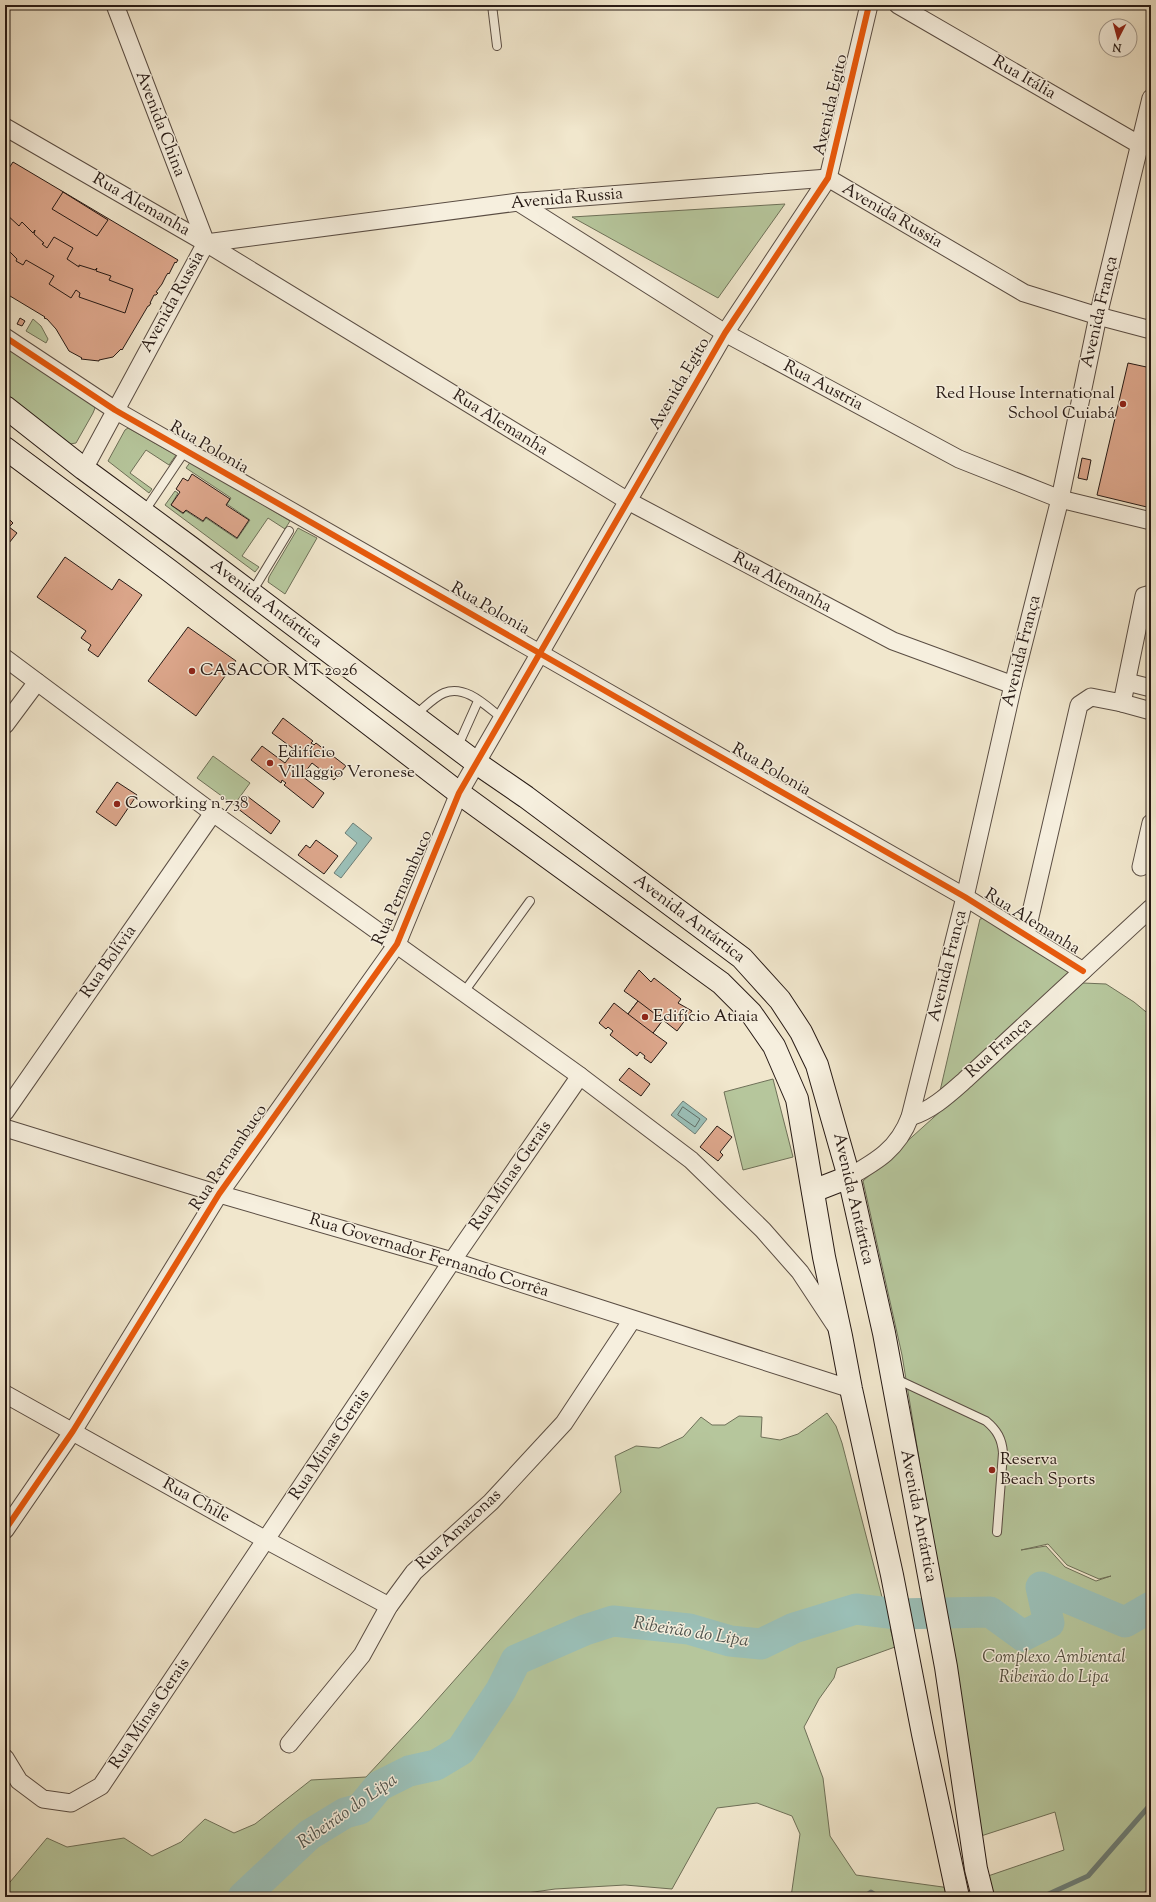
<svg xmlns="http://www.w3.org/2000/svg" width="1156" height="1902" viewBox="0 0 1156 1902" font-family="'Sorts Mill Goudy',serif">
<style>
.green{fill:#b6c69c;stroke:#6e7058;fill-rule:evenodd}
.water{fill:#9bc0b8;stroke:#6d7e77}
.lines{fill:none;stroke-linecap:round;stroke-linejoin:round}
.shore{stroke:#616d66;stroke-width:1}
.stream{stroke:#6d7e77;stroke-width:5}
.river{stroke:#9bc0b8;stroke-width:31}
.building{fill:#dca68b;stroke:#271a15}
.lane-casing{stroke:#5a4d43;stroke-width:10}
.street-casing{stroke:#5a4d43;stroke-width:19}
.secondary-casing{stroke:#271a15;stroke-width:24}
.lane{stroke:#f6efde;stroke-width:8}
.street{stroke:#f6efde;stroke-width:17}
.secondary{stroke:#f6efde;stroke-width:22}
.cycleway-casing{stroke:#f6efde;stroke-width:8}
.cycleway{stroke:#e8590c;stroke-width:6}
.poi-dot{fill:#8f2418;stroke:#f6efde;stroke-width:1.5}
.labels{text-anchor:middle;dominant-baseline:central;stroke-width:3;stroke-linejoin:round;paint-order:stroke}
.street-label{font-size:17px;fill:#271a15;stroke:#f6efde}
.poi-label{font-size:17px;fill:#271a15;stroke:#f6efde;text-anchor:start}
.park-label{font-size:17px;font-style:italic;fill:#524e3e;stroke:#f6efde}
.water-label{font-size:18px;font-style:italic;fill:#50544e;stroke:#f6efde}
</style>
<rect width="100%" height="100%" fill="#f1e7cd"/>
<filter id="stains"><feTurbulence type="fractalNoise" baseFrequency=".005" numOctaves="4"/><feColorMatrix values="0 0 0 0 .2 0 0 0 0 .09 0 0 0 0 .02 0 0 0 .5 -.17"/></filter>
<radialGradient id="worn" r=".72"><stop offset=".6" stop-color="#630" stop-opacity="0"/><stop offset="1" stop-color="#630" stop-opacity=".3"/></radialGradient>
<g class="green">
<path d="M785,204L718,298L572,217Z"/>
<path d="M33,319L41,326L48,339L46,343L26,331Z"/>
<path d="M5,344L90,402L95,408L93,413L76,443L70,444L64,442L5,397Z"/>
<path d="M128,428L176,455L169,465L146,450L130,473L152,489L149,493L108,461L125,430Z"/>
<path d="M191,461L290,521L285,529L268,518L242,556L259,567L255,572L165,505L175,491L178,493L171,505L183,514L186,511L203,522L206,518L237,539L250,520L227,504L231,498L186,468Z"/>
<path d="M298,528L317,538L285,594L268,582L269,577Z"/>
<path d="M213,756L250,783L234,805L197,778Z"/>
<path d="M989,917L1069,971L1066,981L940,1091L980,919Z"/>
<path d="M1083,983L1106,984L1134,1002L1151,1016V1897H992L988,1876L1064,1850L1055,1812L981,1836L902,1355L863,1181ZM1048,1544L1067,1565L1099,1579L1111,1576L1096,1581L1065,1567L1046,1546L1021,1550Z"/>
<path d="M773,1079L793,1157L743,1170L724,1092Z"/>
<path d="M827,1413L836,1426L842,1443L895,1647L837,1668L834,1678L819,1699L804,1727L823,1778L830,1836L856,1875L950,1888L951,1897H791L800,1834L792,1816L757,1803L717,1808L672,1889L625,1885L555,1889L527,1893L445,1895L418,1897H5V1888L47,1838L67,1847L124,1838L152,1856L181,1842L205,1819L234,1833L255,1824L311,1780L366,1777L420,1719L621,1492L615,1456L636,1446L659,1448L683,1437L701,1417L712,1425H725L739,1416L762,1417L761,1437L780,1440L798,1434Z"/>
</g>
<g class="water">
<path d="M353,823L372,838L341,878L334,873L357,843L345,833Z"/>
<path d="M683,1101L707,1119L695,1134L671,1115Z"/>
</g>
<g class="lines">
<path class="shore" d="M683,1107L700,1119L695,1127L678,1115Z"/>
<g class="stream">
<path d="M864,1897L871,1892L879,1897"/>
<path d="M1042,1897L1088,1876L1151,1804"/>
</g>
<path class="river" d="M243,1897L309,1835L345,1813L360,1809L379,1786L409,1771L436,1765L461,1750L501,1690L516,1660L585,1630L613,1621L689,1629L730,1641L761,1644L794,1628L856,1609L897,1614L990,1612L1023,1636L1049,1623L1041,1587L1125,1622L1151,1607"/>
</g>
<g class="building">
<path d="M13,162L178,260L176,263L175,262L169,274L168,273L166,276L162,284L156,292L158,293L156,295H154L150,303H151L149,306H148L122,350L121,349L113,357L99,360V361L81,359L82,358L69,351L56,329L47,319L44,318L45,317L5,293V180L8,175L5,174Z"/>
<path d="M63,192L108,220L97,236L52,209Z"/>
<path d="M5,213L19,226L22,222L33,233L35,230L34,234L44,243L42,244L47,248L54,237L73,248L67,259L79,267V265L95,270L97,268L96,271L111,276L109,280L133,289L125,313L79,297L80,293L76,290L71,298L49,284L54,276L26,260L23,265L16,261L17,259L5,247Z"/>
<path d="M20,318L25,321L22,326L17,324Z"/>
<path d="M1128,363L1151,368V508L1097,495Z"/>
<path d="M1082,458L1091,460L1087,480L1078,478Z"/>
<path d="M192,474L230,499L226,505L249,520L237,538L206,517L203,521L186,510L183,513L171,505L180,492L176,489L183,478L188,481Z"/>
<path d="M8,518L13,523L9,527L17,533L5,548V521Z"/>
<path d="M65,557L112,590L119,579L142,595L98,657L88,650L91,645L81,638L86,631L37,597Z"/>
<path d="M188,627L236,661L196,716L148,681Z"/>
<path d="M283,718L313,741L311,743L314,745L316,743L346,766L334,780L312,763L302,776L324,793L313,808L284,785L286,783L282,780L281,783L251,760L262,746L285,763L295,750L272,733Z"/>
<path d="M117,782L137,795L116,826L96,812Z"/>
<path d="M247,796L280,821L271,834L237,808Z"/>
<path d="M316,840L338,856L324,874L298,855L306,845L310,848Z"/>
<path d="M639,970L651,982L654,978L681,999L678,1003L692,1011L677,1031L663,1020L653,1033L667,1043L651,1063L644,1058L645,1056L640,1052L637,1056L610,1035L613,1031L608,1027L606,1029L599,1023L614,1003L628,1014L638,1001L624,991Z"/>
<path d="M638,1001L663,1020L653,1033L628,1014Z"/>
<path d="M629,1068L650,1084L641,1096L619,1080Z"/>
<path d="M717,1126L732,1137L720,1152L723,1155L718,1161L700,1147Z"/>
</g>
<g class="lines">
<defs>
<g id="lane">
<path d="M492,5L497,46"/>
<path d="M144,512L185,451"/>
<path d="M252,592L289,531"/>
<path d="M415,715C424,708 434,697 444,693C466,684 487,707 503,719"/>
<path d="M457,748L478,701"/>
<path d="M464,992L530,901"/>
<path d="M894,1378L986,1421C997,1430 1002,1439 1003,1453L997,1532"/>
<path d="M1146,1897L1151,1893"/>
</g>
<g id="street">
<path d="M115,5L206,243"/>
<path d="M898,5L1140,145L1150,147"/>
<path d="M5,127L206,243L628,501L893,641L1013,685"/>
<path d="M518,202L725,333L959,459L1060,499L1151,521"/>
<path d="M5,337L115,410L965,897L1083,971"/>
<path d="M84,469L206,243L518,202L828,178L1024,293L1098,316L1151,330"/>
<path d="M5,658L213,813L580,1076L691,1160L763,1230L800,1272L835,1325"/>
<path d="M1127,682L1151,688"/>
<path d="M1122,703L1151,711"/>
<path d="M5,725L37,682"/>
<path d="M1141,867L1151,823"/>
<path d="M1026,934L1079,705L1091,697L1122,703L1144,596L1151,594"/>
<path d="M5,1112L213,813"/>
<path d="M910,1117C932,1110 948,1095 965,1080L1151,908"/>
<path d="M5,1128L219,1194L452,1261L851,1389"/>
<path d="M849,1177C877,1161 898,1149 910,1117L965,897L1013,685L1060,499L1098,316L1151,98"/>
<path d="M5,1394L266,1540L389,1606"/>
<path d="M5,1530L73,1431L219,1194L397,944L459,793L725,333L828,178L869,5"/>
<path d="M289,1744L362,1655L389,1606L414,1572L491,1502L564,1423L632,1320"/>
<path d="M5,1758L19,1781L43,1799L71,1803L101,1786L452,1261L580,1076"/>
</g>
<g id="secondary">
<path d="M5,407L84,469L190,547L478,764L526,797L742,958L780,1000L801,1032L817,1065L849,1177L884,1333L946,1667L976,1869L983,1897"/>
<path d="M5,448L170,571L459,793L721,983L751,1013L774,1046L797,1099L824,1257L841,1336L851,1389L892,1575L923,1734L958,1897"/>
<path d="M813,1191L849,1177"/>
</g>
</defs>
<use href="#lane" class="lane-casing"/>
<use href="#street" class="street-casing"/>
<use href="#secondary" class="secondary-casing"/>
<use href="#lane" class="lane"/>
<use href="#street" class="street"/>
<use href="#secondary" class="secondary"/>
<defs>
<g id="cycleway">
<path d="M5,337L115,410L965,897L1083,971"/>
<path d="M5,1530L73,1431L219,1194L397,944L459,793L725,333L828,178L869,5"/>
</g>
</defs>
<use href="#cycleway" class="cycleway-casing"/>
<use href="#cycleway" class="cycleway"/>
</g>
<g class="poi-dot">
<circle cx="1123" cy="404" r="4"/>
<circle cx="192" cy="671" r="4"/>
<circle cx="270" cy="763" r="4"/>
<circle cx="117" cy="804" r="4"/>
<circle cx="645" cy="1017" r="4"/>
<circle cx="992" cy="1470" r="4"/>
</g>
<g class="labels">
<g class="street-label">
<text transform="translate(1024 78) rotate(30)">Rua Itália</text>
<text transform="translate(831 105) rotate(-77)">Avenida Egito</text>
<text transform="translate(160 124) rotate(69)">Avenida China</text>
<text transform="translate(567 199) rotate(-5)">Avenida Russia</text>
<text transform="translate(141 205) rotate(30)">Rua Alemanha</text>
<text transform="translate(892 216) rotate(30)">Avenida Russia</text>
<text transform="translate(173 302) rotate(-61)">Avenida Russia</text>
<text transform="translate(1100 312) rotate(-77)">Avenida França</text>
<text transform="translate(680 384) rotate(-60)">Avenida Egito</text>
<text transform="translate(823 386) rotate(28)">Rua Austria</text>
<text transform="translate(500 423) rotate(32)">Rua Alemanha</text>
<text transform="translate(209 448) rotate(30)">Rua Polonia</text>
<text transform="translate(782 583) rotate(28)">Rua Alemanha</text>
<text transform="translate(266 604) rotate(37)">Avenida Antártica</text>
<text transform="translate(490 609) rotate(30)">Rua Polonia</text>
<text transform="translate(1022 651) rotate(-76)">Avenida França</text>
<text transform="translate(771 770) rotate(30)">Rua Polonia</text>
<text transform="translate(403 888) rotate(-66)">Rua Pernambuco</text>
<text transform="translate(689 919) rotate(37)">Avenida Antártica</text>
<text transform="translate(1032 922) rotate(32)">Rua Alemanha</text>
<text transform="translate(109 962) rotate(-55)">Rua Bolívia</text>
<text transform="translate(948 966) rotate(-76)">Avenida França</text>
<text transform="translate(999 1048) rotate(-42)">Rua França</text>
<text transform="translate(229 1158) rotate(-56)">Rua Pernambuco</text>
<text transform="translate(511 1176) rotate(-55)">Rua Minas Gerais</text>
<text transform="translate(853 1199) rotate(77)">Avenida Antártica</text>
<text transform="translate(429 1256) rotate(17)">Rua Governador Fernando Corrêa</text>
<text transform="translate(330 1445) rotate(-56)">Rua Minas Gerais</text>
<text transform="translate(196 1501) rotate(29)">Rua Chile</text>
<text transform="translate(918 1516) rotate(79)">Avenida Antártica</text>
<text transform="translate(459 1530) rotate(-43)">Rua Amazonas</text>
<text transform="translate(150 1714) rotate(-56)">Rua Minas Gerais</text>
</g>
<g class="poi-label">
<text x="1115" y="394" text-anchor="end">Red House International<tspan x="1115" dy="20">School Cuiabá</tspan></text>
<text x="200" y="671">CASACOR MT 2026</text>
<text x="278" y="753">Edifício<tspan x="278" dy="20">Villaggio Veronese</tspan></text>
<text x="125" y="804">Coworking n°738</text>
<text x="653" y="1017">Edifício Atiaia</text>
<text x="1000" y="1460">Reserva<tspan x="1000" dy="20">Beach Sports</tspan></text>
</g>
<g class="park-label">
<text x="1054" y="1658">Complexo Ambiental<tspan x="1054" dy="20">Ribeirão do Lipa</tspan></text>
</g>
<g class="water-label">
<text transform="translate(691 1633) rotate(9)">Ribeirão do Lipa</text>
<text transform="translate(348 1812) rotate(-35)">Ribeirão do Lipa</text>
</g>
</g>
<rect width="1156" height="1902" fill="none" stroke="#f1e7cd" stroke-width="20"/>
<rect x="6" y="6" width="1144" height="1890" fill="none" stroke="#271a15" stroke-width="2"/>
<rect x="10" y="10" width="1136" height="1882" fill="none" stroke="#271a15"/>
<g transform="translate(1118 38) rotate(186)"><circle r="19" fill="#f6efde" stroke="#a39a8e"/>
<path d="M0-3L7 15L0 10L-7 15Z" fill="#8f2418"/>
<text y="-6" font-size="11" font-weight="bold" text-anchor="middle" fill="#271a15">N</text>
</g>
<rect width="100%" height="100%" filter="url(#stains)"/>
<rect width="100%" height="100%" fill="url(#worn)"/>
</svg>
